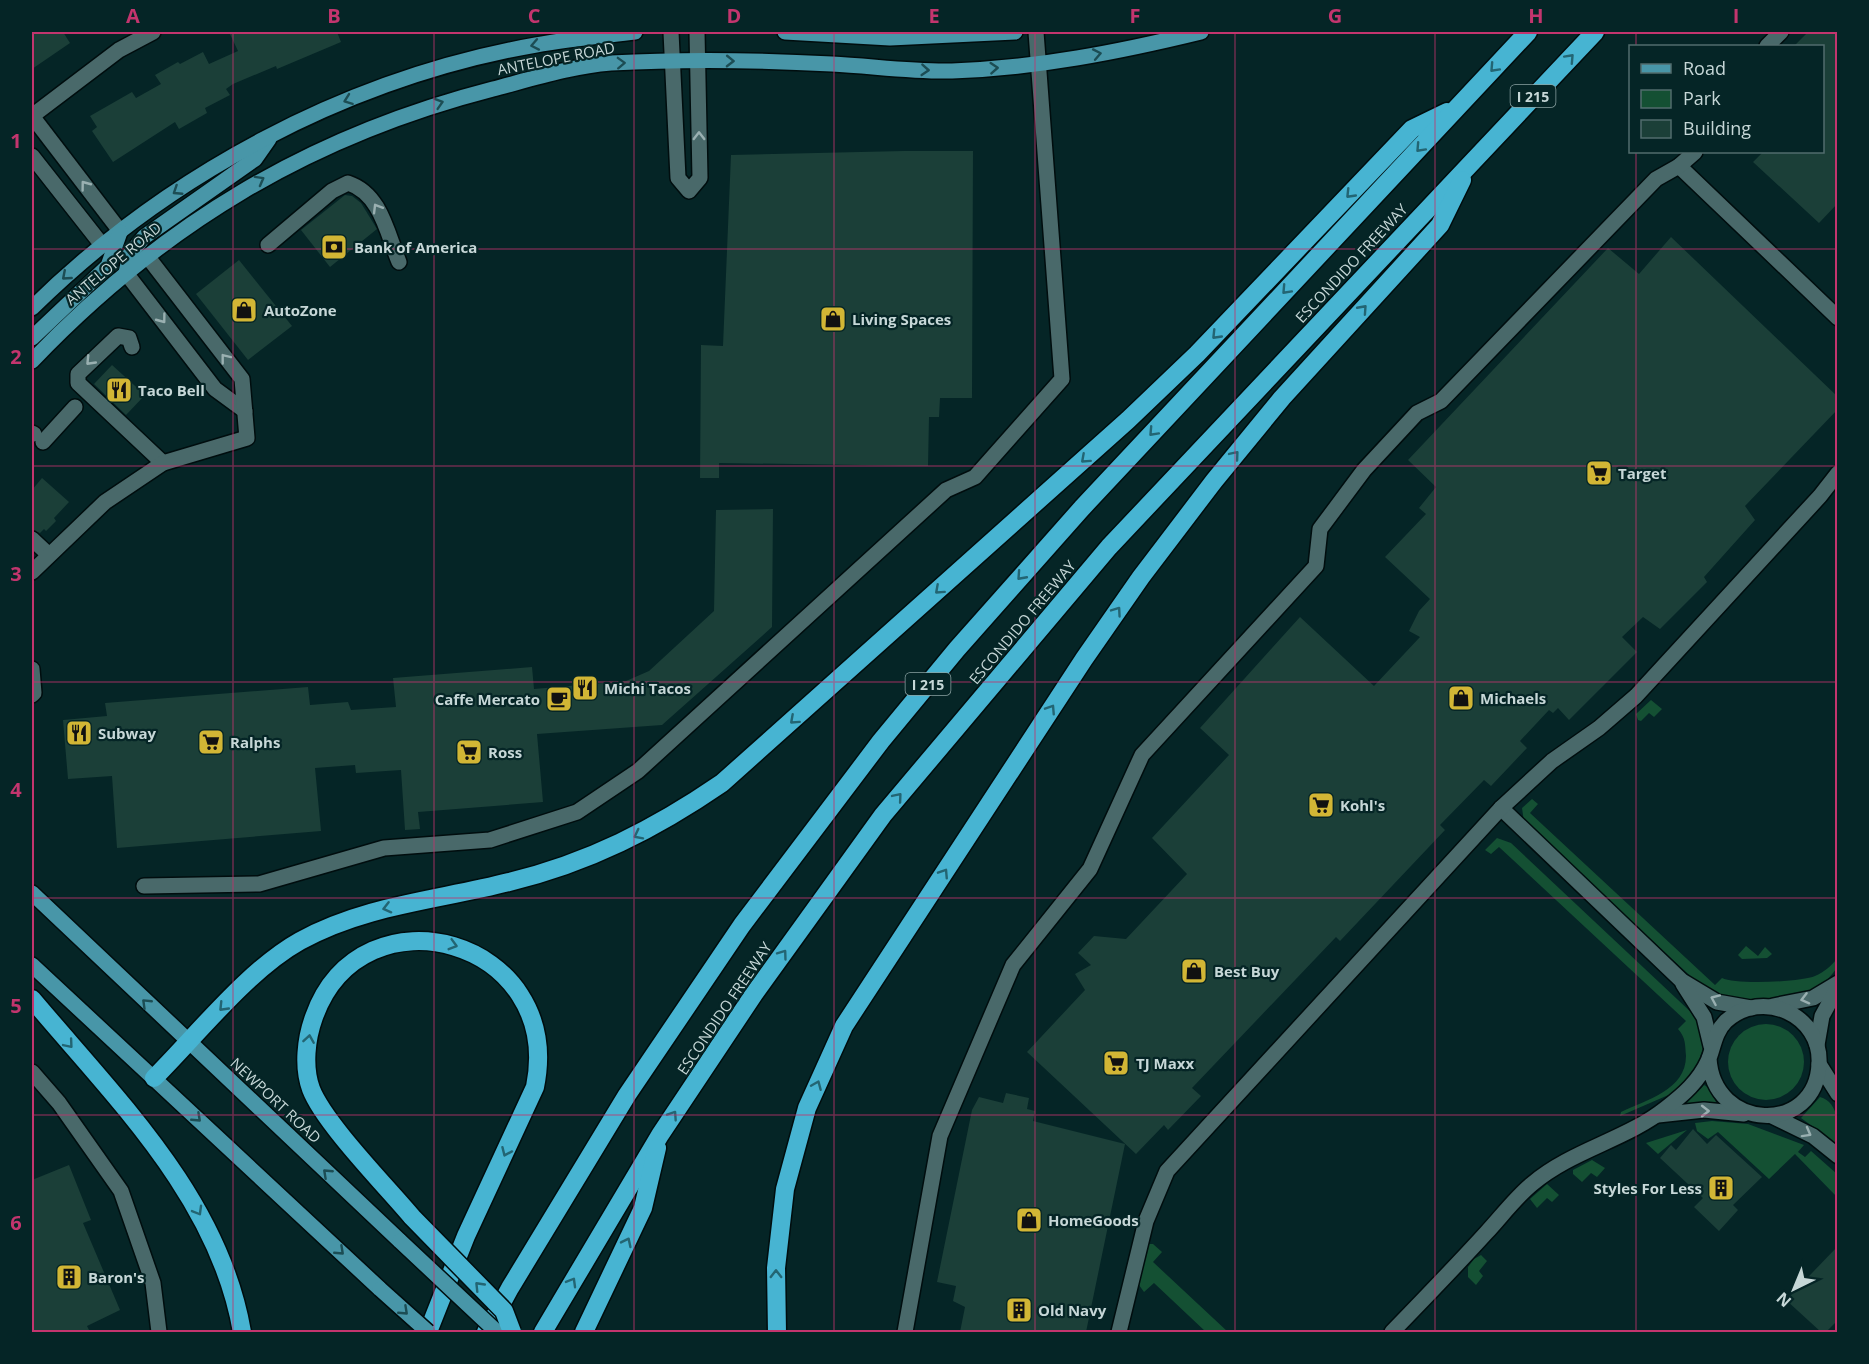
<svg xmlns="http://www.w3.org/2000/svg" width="1869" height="1364" viewBox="0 0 1869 1364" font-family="'Open Sans',sans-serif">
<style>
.green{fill:#145033}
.building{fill:#1b3f38}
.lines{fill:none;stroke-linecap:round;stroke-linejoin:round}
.minor-casing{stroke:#000d0e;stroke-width:18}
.major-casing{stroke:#000d0e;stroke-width:18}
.highway-casing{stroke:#000d0e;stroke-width:21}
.minor{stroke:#49696a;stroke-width:15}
.major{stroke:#4896a8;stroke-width:15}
.highway{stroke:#47b4d2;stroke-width:18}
.major-bridge-casing{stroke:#000d0e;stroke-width:18;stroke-linecap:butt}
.highway-bridge-casing{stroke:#000d0e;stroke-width:21;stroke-linecap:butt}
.major-bridge{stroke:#4896a8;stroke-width:15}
.highway-bridge{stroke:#47b4d2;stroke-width:18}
.oneway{stroke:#1c4d54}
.oneway2{stroke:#236573}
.oneway3{stroke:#9ab0b1}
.grid{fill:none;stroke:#c3356e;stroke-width:1.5;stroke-opacity:0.55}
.labels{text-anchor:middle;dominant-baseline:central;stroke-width:4.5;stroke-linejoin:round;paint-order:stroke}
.shield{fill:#052526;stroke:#8ca2a2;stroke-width:1.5}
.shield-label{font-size:14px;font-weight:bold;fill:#c6d7d7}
.street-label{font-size:15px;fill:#c6d7d7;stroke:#052526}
.poi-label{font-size:15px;font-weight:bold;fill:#c6d7d7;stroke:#052526;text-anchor:start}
.neatline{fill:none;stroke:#c3356e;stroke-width:2}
.grid-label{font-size:20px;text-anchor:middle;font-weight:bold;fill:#c3356e}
</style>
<rect width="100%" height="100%" fill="#052526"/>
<g class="green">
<path d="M1651,700L1662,709L1654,717L1649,713L1641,721L1638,720L1636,714Z"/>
<path d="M1532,799L1538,804L1530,813L1715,985L1722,978C1735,985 1801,982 1815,976C1824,972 1831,966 1837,959V968C1832,974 1827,981 1821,985C1787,1007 1733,1007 1700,985L1524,822L1522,808Z"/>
<path d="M1497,838L1511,843L1694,1015L1702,1035L1703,1048L1696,1072L1680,1090L1620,1116L1621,1112C1646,1100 1686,1090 1686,1056C1685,1045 1686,1038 1678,1029L1686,1021L1499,847L1491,854L1485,850Z"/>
<path d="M1746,946L1758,956L1765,947L1772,954L1767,958L1742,959L1738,955Z"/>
<circle cx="1766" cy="1062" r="38"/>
<path d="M1704,1085L1709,1088L1717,1104L1683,1107Z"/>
<path d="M1820,1097C1840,1103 1838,1127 1837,1144L1801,1118Z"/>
<path d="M1712,1121L1748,1124L1804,1145L1798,1152L1805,1157L1811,1151L1837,1174V1197L1795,1154L1769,1179L1718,1132L1708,1139L1697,1131L1695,1123Z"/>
<path d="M1687,1130L1658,1154L1646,1143Z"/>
<path d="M1592,1160L1605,1168L1597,1177L1591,1173L1582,1182L1573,1174V1170Z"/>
<path d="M1547,1184L1559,1195L1552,1202L1547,1198L1537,1208L1530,1199Z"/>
<path d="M1148,1244H1153L1162,1252L1153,1262L1228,1332H1206L1154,1283L1144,1292L1139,1285Z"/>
<path d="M1481,1255L1487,1261L1479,1271L1483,1276L1476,1285L1468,1277V1267L1474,1259Z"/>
</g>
<g class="building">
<path d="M32,32H63L70,43L32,69Z"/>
<path d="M229,32H337L341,42L277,69L276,66L233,84L226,89L230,95L205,108L207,113L179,129L175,122L113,162L92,131L97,127L90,116L132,92L136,98L161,84L155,75L178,62L180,64L203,52L209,64L238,51Z"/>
<path d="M1808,32H1838V203L1819,223L1753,162L1763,152H1822V46H1794Z"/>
<path d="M904,151H973L972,398H940L939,417H929L928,466L719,463V478H700L701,345L723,346L731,155Z"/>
<path d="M345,195L352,196L361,203L377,229L330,267L301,230Z"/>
<path d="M1671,237L1838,397V409L1745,506L1755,520L1704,577L1707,582L1660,629L1643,617L1622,637L1637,652L1569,720L1558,708L1553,713L1549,710L1520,741L1527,748L1491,786L1484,780L1440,825L1445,830L1340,941L1336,937L1192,1088L1201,1096L1168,1130L1164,1125L1136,1154L1027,1052L1085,990L1075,974L1091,965L1078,953L1094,936L1126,939L1187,874L1152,838L1229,755L1200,728L1300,617L1374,686L1420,637L1409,631L1419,611L1430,599L1385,557L1426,514L1419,508L1436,487L1408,460L1608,248L1639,274Z"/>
<path d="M239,260L292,326L248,360L196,294Z"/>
<path d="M112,365L145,395L126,415L94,384Z"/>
<path d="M42,478L69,502L54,518L56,521L46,531L44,529L40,533L32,530V490Z"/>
<path d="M773,509L772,627L662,725L537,734L543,802L418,812L420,829L405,830L401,770L356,773L355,765L315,768L321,831L117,848L112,776L68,779L63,720L107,716L105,703L308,687L310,705L348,702L351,710L396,707L393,678L532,667L534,689L626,681L649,671L714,611L716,510Z"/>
<path d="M1006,1093L1029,1098L1027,1109L1035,1111L1033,1121L1125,1144L1086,1332H960L965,1307L953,1301L956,1286L937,1282L972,1110L979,1097L1003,1103Z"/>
<path d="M1693,1129L1707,1144L1716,1135L1762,1177L1733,1205L1738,1210L1719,1231L1694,1207L1703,1198L1660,1158L1671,1145L1676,1150Z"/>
<path d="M69,1165L91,1220L83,1223L120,1310L87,1326L90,1332H32V1180Z"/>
<path d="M1838,1246V1320L1826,1332H1821L1786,1300Z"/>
</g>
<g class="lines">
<defs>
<g id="minor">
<path d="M671,32L678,178L689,191L700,178L697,32"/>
<path d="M1767,46L1781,32"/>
<path d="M32,116L119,50L153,32"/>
<path d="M32,116L120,231"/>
<path d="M32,156L102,245"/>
<path d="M1679,166L1838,318"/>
<path d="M268,245L332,191L348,183C381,194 387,233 399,262"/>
<path d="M126,273L215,389L245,411"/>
<path d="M132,347L129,338L118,336L78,374V383L163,463"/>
<path d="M32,433L34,434"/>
<path d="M43,442L75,407"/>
<path d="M32,539L48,554"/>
<path d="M32,572L105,502L163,463L247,438L242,379L147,256"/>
<path d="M32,669L34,693L32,695"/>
<path d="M1501,808L1682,981L1717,1002L1751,1008"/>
<path d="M144,886L259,884L384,848L490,840L577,812L638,771L946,490L975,477L1062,379L1036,32"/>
<path d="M1683,984L1704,1017L1711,1046"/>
<path d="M1773,1006L1813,998L1838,983"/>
<path d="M1817,1045L1822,1016L1838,987"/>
<path d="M1819,1064L1838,1094"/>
<path d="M32,1072L59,1103L121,1191L153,1283L159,1332"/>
<path d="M1658,1115L1704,1110L1744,1114"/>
<path d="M1772,1116L1813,1136L1838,1156"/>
<path d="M905,1332L940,1136L1013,965L1090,869L1142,755L1316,566L1320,529L1364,470L1417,413L1441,401L1656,179L1679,166L1695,152"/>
<path d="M1119,1332L1146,1221L1167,1171L1501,808L1552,761L1599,728L1636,696L1820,496L1838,473"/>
<path d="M1392,1332C1424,1299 1455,1267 1486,1233C1501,1217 1515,1198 1532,1184C1572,1150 1626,1140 1666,1108C1683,1095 1699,1081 1708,1061C1714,1047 1714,1033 1726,1021C1762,988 1822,1015 1819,1064C1816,1135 1713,1132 1709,1058"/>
</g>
<g id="major">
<path d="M785,32L890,38L1015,32"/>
<path d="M126,273L130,254L144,237L255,159L269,139"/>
<path d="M32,308C168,174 348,78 536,45C568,39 602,36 635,32"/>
<path d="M32,338L108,266L120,232"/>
<path d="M32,361C163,224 310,136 493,89C531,79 572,66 611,63C684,59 759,60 832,64C872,66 912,72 952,71C1037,68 1119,52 1201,32"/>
<path d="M32,893L400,1241"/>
<path d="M32,965L380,1289"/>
</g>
<g id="highway">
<path d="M32,999C116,1099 219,1198 242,1332"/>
<path d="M154,1078C197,1035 248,970 300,941C365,905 439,900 509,882C588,863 655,829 722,783L1128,420L1197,354L1412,129L1447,112"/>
<path d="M412,1217C386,1186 324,1123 311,1089C303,1067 306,1039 314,1017C362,883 565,939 535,1087L466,1236L428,1332"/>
<path d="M486,1332L510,1288L627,1095L742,925L881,741L957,649L1082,508L1528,32"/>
<path d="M543,1332L660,1135L754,994L883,815L1109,547L1595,32"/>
<path d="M584,1332L643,1208L657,1148"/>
<path d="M777,1332L776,1268L785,1189L807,1108L844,1026L1084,659L1141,577L1214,481L1282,398L1440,225L1462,180"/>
</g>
</defs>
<use href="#minor" class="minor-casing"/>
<use href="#major" class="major-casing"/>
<use href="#highway" class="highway-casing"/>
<use href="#minor" class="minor"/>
<use href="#major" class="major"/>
<use href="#highway" class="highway"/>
<defs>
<g id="major-bridge">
<path d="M400,1241L497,1332"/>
<path d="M380,1289L428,1332"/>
</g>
<path id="highway-bridge" d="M412,1217L504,1311L512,1332"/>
</defs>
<use href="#major-bridge" class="major-bridge-casing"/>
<use href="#highway-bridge" class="highway-bridge-casing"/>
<use href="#major-bridge" class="major-bridge"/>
<use href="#highway-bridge" class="highway-bridge"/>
</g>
<defs><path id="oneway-chevron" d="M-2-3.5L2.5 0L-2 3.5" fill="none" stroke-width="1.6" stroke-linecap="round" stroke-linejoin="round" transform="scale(1.5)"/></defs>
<g class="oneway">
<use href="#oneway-chevron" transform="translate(535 45) rotate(169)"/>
<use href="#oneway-chevron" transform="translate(1097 54) rotate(-11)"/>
<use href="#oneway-chevron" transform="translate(730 61) rotate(1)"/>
<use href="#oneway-chevron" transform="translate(621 63) rotate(-2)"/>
<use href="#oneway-chevron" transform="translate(994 68) rotate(-4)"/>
<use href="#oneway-chevron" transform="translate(925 70) rotate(4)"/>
<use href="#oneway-chevron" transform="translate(348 100) rotate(160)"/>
<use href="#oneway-chevron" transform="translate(439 103) rotate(-17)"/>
<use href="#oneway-chevron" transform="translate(260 180) rotate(-29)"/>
<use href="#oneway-chevron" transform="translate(177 191) rotate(147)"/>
<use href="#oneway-chevron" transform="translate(66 276) rotate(139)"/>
<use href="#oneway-chevron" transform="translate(146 1003) rotate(-136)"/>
<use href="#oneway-chevron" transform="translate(197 1118) rotate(43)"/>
<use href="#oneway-chevron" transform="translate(327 1173) rotate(-137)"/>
<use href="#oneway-chevron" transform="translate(340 1251) rotate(43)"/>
<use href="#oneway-chevron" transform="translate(404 1311) rotate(43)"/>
</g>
<g class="oneway2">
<use href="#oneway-chevron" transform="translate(1570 58) rotate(-47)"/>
<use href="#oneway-chevron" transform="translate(1494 68) rotate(133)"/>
<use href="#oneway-chevron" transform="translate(1420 148) rotate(133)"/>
<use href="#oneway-chevron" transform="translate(1350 194) rotate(134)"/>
<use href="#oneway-chevron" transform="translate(1286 290) rotate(133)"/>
<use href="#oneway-chevron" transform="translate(1363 309) rotate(-48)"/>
<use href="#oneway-chevron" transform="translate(1216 335) rotate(134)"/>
<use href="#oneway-chevron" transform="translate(1153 432) rotate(133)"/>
<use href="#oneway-chevron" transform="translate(1235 455) rotate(-50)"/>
<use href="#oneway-chevron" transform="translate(1085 459) rotate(138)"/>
<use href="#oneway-chevron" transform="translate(1021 576) rotate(132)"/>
<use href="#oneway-chevron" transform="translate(939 590) rotate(138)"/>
<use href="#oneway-chevron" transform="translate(1117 611) rotate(-55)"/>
<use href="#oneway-chevron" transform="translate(1051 709) rotate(-57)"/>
<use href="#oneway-chevron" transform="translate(794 720) rotate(138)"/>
<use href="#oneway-chevron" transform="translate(898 797) rotate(-50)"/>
<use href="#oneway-chevron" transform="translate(638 835) rotate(153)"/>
<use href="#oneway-chevron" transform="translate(944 873) rotate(-57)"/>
<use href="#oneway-chevron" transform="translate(387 908) rotate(166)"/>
<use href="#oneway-chevron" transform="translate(453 945) rotate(16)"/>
<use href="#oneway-chevron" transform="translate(783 954) rotate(-54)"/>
<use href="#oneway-chevron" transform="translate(223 1007) rotate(134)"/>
<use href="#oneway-chevron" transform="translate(309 1039) rotate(-81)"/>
<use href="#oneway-chevron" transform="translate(69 1044) rotate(50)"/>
<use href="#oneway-chevron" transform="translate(817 1085) rotate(-67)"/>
<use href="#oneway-chevron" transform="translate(673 1115) rotate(-56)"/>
<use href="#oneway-chevron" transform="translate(506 1152) rotate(114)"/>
<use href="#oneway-chevron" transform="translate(198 1211) rotate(60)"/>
<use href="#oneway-chevron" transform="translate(627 1242) rotate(-64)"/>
<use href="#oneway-chevron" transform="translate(776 1274) rotate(-90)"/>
<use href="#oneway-chevron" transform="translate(572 1282) rotate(-60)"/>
<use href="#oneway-chevron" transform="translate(479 1286) rotate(-134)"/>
</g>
<g class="oneway3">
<use href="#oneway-chevron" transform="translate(699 136) rotate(-90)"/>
<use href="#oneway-chevron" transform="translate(85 185) rotate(-127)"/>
<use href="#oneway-chevron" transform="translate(377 208) rotate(-121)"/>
<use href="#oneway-chevron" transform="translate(162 319) rotate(53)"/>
<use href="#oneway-chevron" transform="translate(225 358) rotate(-128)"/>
<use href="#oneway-chevron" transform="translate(90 361) rotate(134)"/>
<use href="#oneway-chevron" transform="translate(1715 999) rotate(-156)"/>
<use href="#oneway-chevron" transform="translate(1805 999) rotate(166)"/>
<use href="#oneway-chevron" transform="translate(1705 1111)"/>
<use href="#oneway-chevron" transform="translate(1807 1133) rotate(29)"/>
</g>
<path class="grid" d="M233,32V1332M434,32V1332M634,32V1332M834,32V1332M1035,32V1332M1235,32V1332M1435,32V1332M1636,32V46M1636,152V1332M32,249H1838M32,466H1838M32,682H1838M32,898H1838M32,1115H1838"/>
<defs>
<symbol id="bank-square" viewBox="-11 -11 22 22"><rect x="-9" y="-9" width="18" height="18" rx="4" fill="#d2b635" stroke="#052526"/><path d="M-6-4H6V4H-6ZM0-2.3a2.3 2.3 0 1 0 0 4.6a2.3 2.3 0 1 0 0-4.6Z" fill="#111"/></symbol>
<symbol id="shop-square" viewBox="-11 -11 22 22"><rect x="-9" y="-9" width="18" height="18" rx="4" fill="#d2b635" stroke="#052526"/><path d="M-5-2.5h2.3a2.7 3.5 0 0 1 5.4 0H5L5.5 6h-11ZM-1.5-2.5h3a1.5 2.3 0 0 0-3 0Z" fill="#111"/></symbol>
<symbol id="restaurant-square" viewBox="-11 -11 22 22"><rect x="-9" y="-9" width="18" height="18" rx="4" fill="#d2b635" stroke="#052526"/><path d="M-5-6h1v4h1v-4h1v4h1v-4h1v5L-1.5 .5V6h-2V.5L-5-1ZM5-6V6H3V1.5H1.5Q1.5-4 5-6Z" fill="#111"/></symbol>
<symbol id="supermarket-square" viewBox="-11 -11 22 22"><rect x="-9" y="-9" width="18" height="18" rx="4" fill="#d2b635" stroke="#052526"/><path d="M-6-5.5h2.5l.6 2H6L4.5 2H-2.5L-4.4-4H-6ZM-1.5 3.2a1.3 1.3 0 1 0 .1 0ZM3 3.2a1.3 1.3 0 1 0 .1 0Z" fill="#111"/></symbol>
<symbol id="cafe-square" viewBox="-11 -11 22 22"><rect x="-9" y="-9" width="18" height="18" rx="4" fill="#d2b635" stroke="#052526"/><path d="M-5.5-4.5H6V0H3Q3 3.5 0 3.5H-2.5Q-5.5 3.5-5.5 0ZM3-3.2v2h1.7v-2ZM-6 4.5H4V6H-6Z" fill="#111"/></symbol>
<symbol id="building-square" viewBox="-11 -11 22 22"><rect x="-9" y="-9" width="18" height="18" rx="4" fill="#d2b635" stroke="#052526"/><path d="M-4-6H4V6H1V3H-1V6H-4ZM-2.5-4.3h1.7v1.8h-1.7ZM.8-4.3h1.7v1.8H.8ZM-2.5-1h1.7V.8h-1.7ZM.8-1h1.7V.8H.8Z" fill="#111"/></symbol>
</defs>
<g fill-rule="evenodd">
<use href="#bank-square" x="319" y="232" width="30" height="30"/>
<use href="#shop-square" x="229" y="295" width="30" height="30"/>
<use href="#shop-square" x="818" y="304" width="30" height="30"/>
<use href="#restaurant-square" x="104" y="375" width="30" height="30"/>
<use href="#supermarket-square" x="1584" y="458" width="30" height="30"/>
<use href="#restaurant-square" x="570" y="673" width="30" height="30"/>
<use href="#shop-square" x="1446" y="683" width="30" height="30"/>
<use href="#cafe-square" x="544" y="684" width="30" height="30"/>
<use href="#restaurant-square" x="64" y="718" width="30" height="30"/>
<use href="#supermarket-square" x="196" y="727" width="30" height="30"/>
<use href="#supermarket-square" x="454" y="737" width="30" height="30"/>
<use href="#supermarket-square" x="1306" y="790" width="30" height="30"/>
<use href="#shop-square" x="1179" y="956" width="30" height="30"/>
<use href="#supermarket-square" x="1101" y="1048" width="30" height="30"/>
<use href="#building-square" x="1706" y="1173" width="30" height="30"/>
<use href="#shop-square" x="1014" y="1205" width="30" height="30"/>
<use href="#building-square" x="54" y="1262" width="30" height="30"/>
<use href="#building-square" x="1004" y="1295" width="30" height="30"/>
</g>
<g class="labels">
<g class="shield">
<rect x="1510.5" y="85" width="45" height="22" rx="4.5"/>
<rect x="905.5" y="673" width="45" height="22" rx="4.5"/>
</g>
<g class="shield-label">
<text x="1533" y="96">I 215</text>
<text x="928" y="684">I 215</text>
</g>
<g class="street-label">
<text transform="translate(556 58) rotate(-11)">ANTELOPE ROAD</text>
<text transform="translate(113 263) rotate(-40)">ANTELOPE ROAD</text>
<text transform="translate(1351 263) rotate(-47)">ESCONDIDO FREEWAY</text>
<text transform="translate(1022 622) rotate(-50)">ESCONDIDO FREEWAY</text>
<text transform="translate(724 1008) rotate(-56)">ESCONDIDO FREEWAY</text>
<text transform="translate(276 1100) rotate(43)">NEWPORT ROAD</text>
</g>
<g class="poi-label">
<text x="354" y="247">Bank of America</text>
<text x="264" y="310">AutoZone</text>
<text x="852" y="319">Living Spaces</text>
<text x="138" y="390">Taco Bell</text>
<text x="1618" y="473">Target</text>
<text x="604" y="688">Michi Tacos</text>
<text x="1480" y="698">Michaels</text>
<text x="540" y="699" text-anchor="end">Caffe Mercato</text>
<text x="98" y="733">Subway</text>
<text x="230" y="742">Ralphs</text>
<text x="488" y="752">Ross</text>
<text x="1340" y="805">Kohl's</text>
<text x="1214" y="971">Best Buy</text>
<text x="1136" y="1063">TJ Maxx</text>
<text x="1702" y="1188" text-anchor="end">Styles For Less</text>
<text x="1048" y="1220">HomeGoods</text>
<text x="88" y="1277">Baron's</text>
<text x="1038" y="1310">Old Navy</text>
</g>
</g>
<rect width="1869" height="1364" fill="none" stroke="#052526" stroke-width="66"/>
<rect x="1629" y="45" width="195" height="108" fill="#052526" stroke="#526c6d" stroke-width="1.5"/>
<rect x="1641" y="64" width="30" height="9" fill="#4896a8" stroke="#526c6d" stroke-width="1.5"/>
<text x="1683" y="75" font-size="18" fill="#c6d7d7">Road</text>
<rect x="1641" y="90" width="30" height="18" fill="#145033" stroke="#526c6d" stroke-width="1.5"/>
<text x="1683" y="105" font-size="18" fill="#c6d7d7">Park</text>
<rect x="1641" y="120" width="30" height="18" fill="#1b3f38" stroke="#526c6d" stroke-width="1.5"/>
<text x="1683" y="135" font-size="18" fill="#c6d7d7">Building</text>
<g transform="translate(1794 1289) rotate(223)" stroke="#052526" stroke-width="4.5" paint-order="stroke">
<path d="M0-4.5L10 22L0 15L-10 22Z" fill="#c6d7d7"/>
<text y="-9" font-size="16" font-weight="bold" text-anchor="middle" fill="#c6d7d7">N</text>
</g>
<rect x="33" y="33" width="1803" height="1298" class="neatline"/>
<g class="grid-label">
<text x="133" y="23">A</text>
<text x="334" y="23">B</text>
<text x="534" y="23">C</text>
<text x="734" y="23">D</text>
<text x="934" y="23">E</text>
<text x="1135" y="23">F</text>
<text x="1335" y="23">G</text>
<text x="1536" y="23">H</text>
<text x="1736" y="23">I</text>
<text x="16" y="148">1</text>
<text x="16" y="364">2</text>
<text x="16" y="581">3</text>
<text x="16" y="797">4</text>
<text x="16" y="1013">5</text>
<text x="16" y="1230">6</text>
</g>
</svg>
